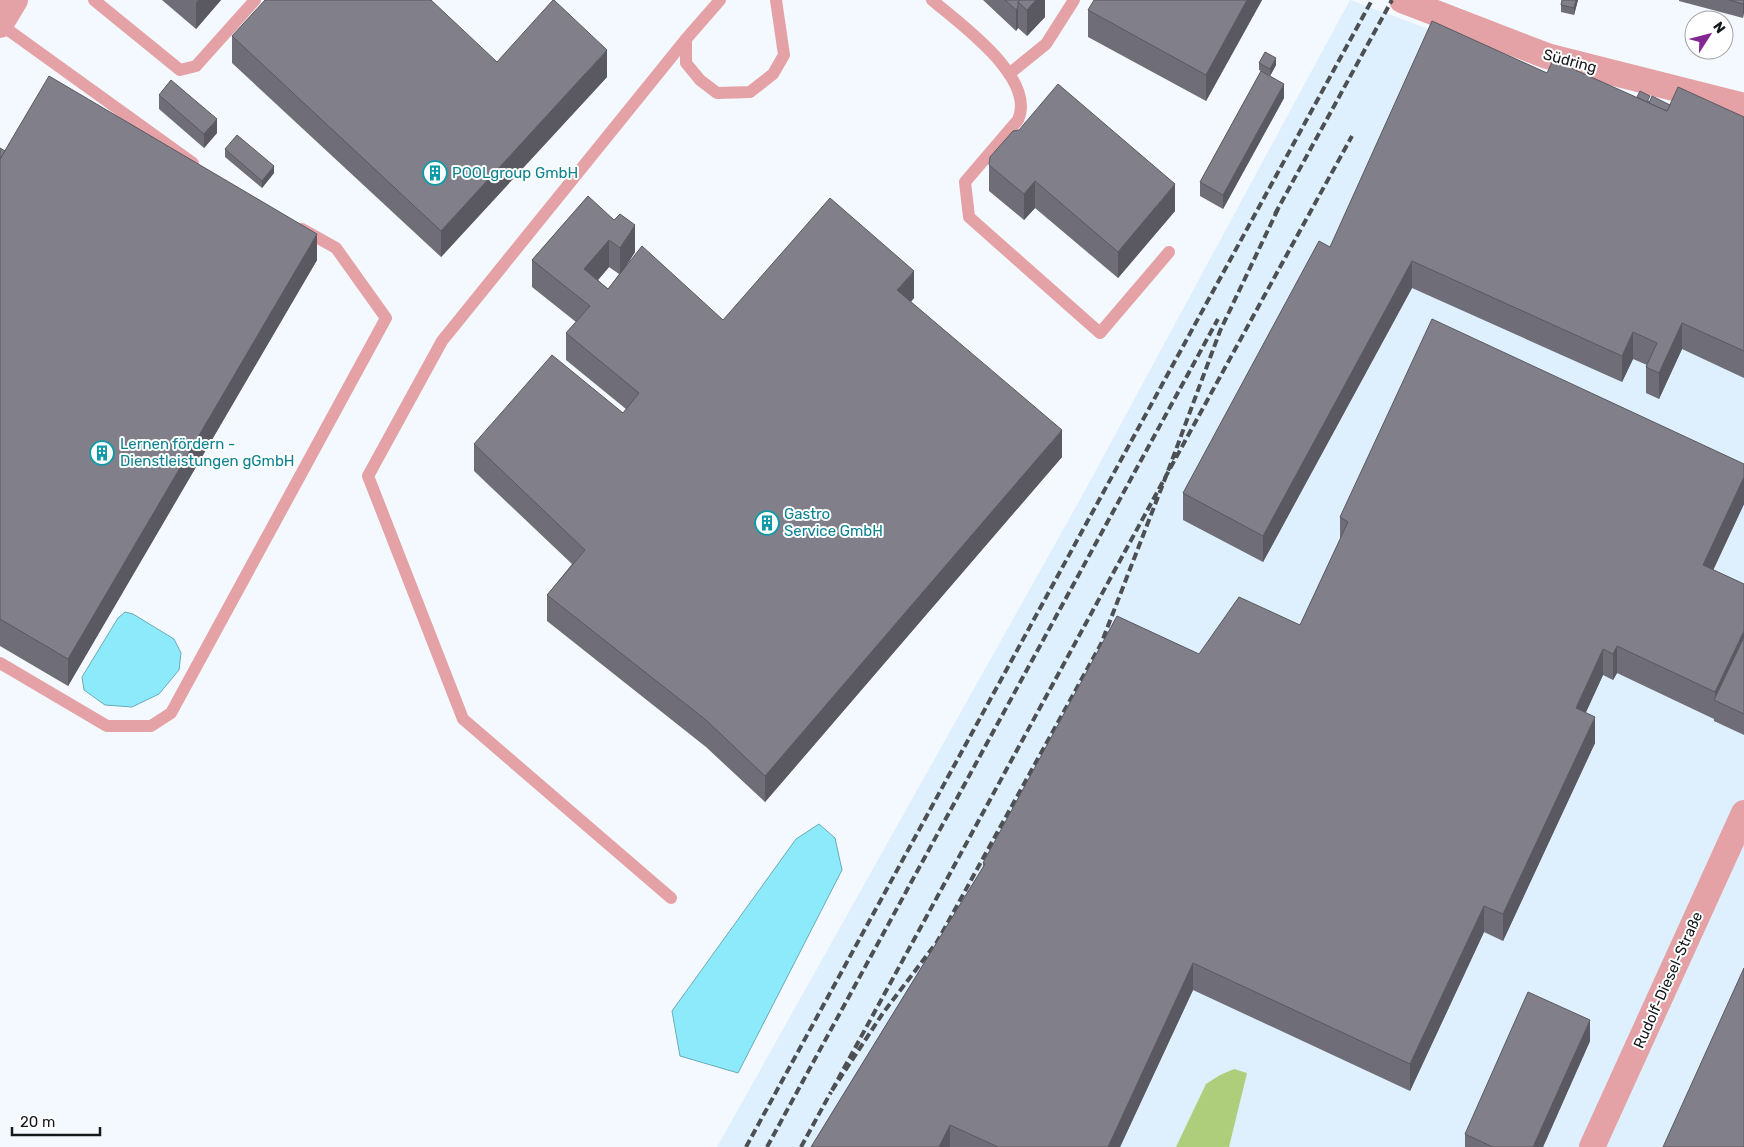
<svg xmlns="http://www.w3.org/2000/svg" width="1744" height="1147" font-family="Rubik,sans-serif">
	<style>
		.built { fill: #deeffd }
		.forest { fill: #aece7b }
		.water { fill: #8deafb; stroke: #69abb8 }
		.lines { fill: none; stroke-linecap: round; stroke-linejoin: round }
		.service { stroke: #e4a2a6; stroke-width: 12 }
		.minor { stroke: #e4a2a6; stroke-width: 26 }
		.rail { stroke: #4c5053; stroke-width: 4; stroke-dasharray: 8 4; stroke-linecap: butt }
		.wall { fill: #6f6d77; fill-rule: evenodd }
		.shaded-wall { fill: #5a5961 }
		.building { fill: #817f8a; stroke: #5a5961 }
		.labels { text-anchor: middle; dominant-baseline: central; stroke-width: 4; stroke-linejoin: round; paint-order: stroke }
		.street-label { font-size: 15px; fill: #14181a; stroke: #fff }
		.culture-label { font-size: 15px; fill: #0d838f; stroke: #fff; text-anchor: start }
	</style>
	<rect width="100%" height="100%" fill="#f3f9fe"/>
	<polygon class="built" points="1350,0 1542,71 1744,126 1744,1147 717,1147 1082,496"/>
	<polygon class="forest" points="1234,1069 1247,1073 1229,1147 1176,1147 1206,1084 1220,1075"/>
	<g class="water">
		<polygon points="125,612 133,614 174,639 181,653 179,670 159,694 132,707 105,705 84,690 82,677 118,618"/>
		<polygon points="819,824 835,838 842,870 738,1073 680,1056 672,1011 796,839"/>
	</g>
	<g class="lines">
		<g class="service">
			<polyline points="94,0 180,70 196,66 255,0"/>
			<polyline points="720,0 686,39 686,63 700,80 717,93 750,92 773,74 784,55 776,0"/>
			<path d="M932,0C960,24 1037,78 1018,120L965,182L969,217L1100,333L1169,252"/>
			<polyline points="0,24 193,163"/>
			<polyline points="1009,74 1046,44 1074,0"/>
			<polyline points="0,663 107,726 151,726 171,713 386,318 336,248 302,229"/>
			<polyline points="671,898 463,719 368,476 442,341 686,39"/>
		</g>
		<g class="minor">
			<polyline points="1402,0 1547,56 1744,106"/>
			<polyline points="0,25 15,0"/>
			<polyline points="1592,1147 1744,813"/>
		</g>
		<g class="rail">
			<path d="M1278,209L1220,331L1168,471L1101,644L937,942L883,1013L831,1092C1005,773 1177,454 1352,136"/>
			<polyline points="1275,214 1392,0"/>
			<polyline points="746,1147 1372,0"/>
			<polyline points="767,1147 1218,319"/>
			<polyline points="801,1147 831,1092"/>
		</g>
	</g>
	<g class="wall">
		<polygon points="162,0 221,0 196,29"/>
		<polygon points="983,0 1045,0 1045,17 1027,36 1018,28 1016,31"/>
		<polygon points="1262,0 1206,101 1088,37 1088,10"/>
		<polygon points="1562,0 1578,0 1574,15 1561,12 1561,5"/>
		<polygon points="1679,0 1744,0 1743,18 1679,1"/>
		<polygon points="232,36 497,62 607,77 441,257 232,63"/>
		<polygon points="1259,63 1276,65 1270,76 1284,98 1223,209 1200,196 1200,182 1261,71 1259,70"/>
		<polygon points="1547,73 1650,101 1744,117 1744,378 1682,349 1659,399 1646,393 1646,367 1647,365 1633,359 1622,382 1412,288 1263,562 1183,520 1183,493 1330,247"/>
		<polygon points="159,95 217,133 204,148 159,109"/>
		<polygon points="0,148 5,151 317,260 68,686 0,646"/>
		<polygon points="225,149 274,173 262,188 225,157"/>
		<polygon points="989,165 1175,211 1118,278 1035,208 1024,220 989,191"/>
		<path d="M588,196L635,252L625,268L723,320L914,298L911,302L1062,457L765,802L706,747L547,621V595L572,564L474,471V444L623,413L626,409L566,360V333L576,322L532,287V260ZM609,267L619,274L608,289L598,280Z"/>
		<polygon points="1744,464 1744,504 1713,570 1744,584 1744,735 1714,721 1714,719 1617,673 1613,680 1603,675 1586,712 1595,743 1503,941 1484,932 1410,1091 1193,990 1120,1147 811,1147 983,867 983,863 1199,654 1300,625 1340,540 1340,517"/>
		<polygon points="1590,1041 1543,1147 1465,1147 1465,1134"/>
	</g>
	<g class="shaded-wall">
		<polygon points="198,0 221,0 196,29 196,3"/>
		<polygon points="1025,0 1045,0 1045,17 1027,36 1027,10"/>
		<polygon points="1247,0 1262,0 1206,101 1206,75"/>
		<polygon points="1576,0 1578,0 1574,15 1574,8"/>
		<polygon points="1744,0 1744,13 1743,18 1743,4"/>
		<polygon points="1018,7 1018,28 1016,31 1016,10"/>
		<polygon points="607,50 607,77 441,257 441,231"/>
		<polygon points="1276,58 1276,65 1270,76 1270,69"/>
		<polygon points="1284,84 1284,98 1223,209 1223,195"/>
		<polygon points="217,119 217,133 204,148 204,134"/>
		<polygon points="274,166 274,173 262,188 262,181"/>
		<polygon points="1035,181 1035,208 1024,220 1024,194"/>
		<polygon points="1175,184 1175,211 1118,278 1118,252"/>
		<polygon points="635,225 635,252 620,275 620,248"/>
		<polygon points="317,234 317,260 68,686 68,659"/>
		<polygon points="609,240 609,267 584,296 584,269"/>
		<polygon points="1412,261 1412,288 1263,562 1263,536"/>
		<polygon points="914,271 914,298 897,317 897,290"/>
		<polygon points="1682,323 1682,349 1659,399 1659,373"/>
		<polygon points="1633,332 1633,359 1622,382 1622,356"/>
		<polygon points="1062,430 1062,457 765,802 765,776"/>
		<polygon points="1744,477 1744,504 1703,592 1703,565"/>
		<polygon points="1744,631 1744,657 1715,701 1715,692"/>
		<polygon points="1617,646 1617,673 1613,680 1613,654"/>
		<polygon points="1603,649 1603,675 1576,734 1576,708"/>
		<polygon points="1595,717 1595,743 1503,941 1503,914"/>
		<polygon points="1484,906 1484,932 1410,1091 1410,1064"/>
		<polygon points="1193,963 1193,990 1120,1147 1108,1147"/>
		<polygon points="1590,1020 1590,1041 1543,1147 1533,1147"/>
		<polygon points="950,1125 950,1147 939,1147"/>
	</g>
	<g class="building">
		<polygon points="265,0 431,0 497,62 553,0 554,0 607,50 441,231 232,36"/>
		<polygon points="1005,0 1020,0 1018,2 1018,7 1016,10"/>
		<polygon points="1020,0 1036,0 1027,10 1018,2"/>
		<polygon points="1094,0 1247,0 1206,75 1088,10"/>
		<polygon points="1562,0 1576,0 1574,8 1561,5"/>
		<polygon points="1729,0 1744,0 1743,4"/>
		<polygon points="1432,21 1547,73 1553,60 1667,111 1678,87 1744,117 1744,351 1682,323 1659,373 1646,367 1657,343 1633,332 1622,356 1412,261 1263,536 1183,493 1319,241 1330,247"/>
		<polygon points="1265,52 1276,58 1270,69 1259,63"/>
		<polygon points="1261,71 1284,84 1223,195 1200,182"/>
		<polygon points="49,76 317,234 68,659 0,619 0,159"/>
		<polygon points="171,80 217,119 204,134 159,95"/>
		<polygon points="1058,84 1175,184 1118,252 1035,181 1024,194 989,165 990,157 1013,131 1019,130"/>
		<polygon points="1640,91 1650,96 1647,102 1637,97"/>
		<polygon points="1652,96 1670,105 1667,111 1649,103"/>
		<polygon points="237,135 274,166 262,181 225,149"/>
		<polygon points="0,148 5,151 0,159"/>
		<polygon points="588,196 614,220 620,214 635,225 620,248 609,240 584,269 608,289 642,246 723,320 830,198 914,271 897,290 1062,430 765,776 706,720 547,595 585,550 474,444 552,355 623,413 639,393 566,333 590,306 532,260"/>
		<polygon points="1432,319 1744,464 1744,477 1703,565 1744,584 1744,631 1715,692 1617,646 1613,654 1603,649 1576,708 1595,717 1503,914 1484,906 1410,1064 1193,963 1108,1147 998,1147 950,1125 939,1147 811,1147 985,864 983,863 1117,616 1199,654 1239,597 1300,625 1348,522 1340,517"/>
		<polygon points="1744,637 1744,714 1714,700"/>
		<polygon points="1744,968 1744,1147 1663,1147"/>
		<polygon points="1528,992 1590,1020 1533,1147 1493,1147 1465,1134"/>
	</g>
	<defs>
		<g id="building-ring" transform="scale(1.25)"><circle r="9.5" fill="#fff" stroke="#0f9aa8" stroke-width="1.5"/><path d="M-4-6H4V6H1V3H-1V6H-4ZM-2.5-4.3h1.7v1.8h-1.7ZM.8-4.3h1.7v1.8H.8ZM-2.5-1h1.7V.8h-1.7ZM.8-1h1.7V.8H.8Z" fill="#0f9aa8"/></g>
	</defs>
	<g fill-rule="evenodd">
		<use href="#building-ring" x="435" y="173"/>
		<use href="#building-ring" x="102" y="453"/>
		<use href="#building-ring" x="767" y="523"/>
	</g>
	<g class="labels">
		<g class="street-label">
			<text transform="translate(1570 61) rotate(15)">Südring</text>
			<text transform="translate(1668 980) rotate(-66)">Rudolf-Diesel-Straße</text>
		</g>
		<g class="culture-label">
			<text x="452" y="173">POOLgroup GmbH</text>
			<text x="120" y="444">Lernen fördern -<tspan x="120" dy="17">Dienstleistungen gGmbH</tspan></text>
			<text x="784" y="514">Gastro<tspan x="784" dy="17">Service GmbH</tspan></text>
		</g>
	</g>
	<g transform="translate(1709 35) rotate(54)"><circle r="24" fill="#ffffff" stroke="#a1a3a3"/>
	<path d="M0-4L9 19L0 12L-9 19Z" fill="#822691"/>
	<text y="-8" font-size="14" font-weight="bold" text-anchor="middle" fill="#14181a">N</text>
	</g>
	<path d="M12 1127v8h88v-8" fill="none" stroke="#14181a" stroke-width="2.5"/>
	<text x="20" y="1127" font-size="15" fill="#14181a" stroke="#ffffff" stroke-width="4" paint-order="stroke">20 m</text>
</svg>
